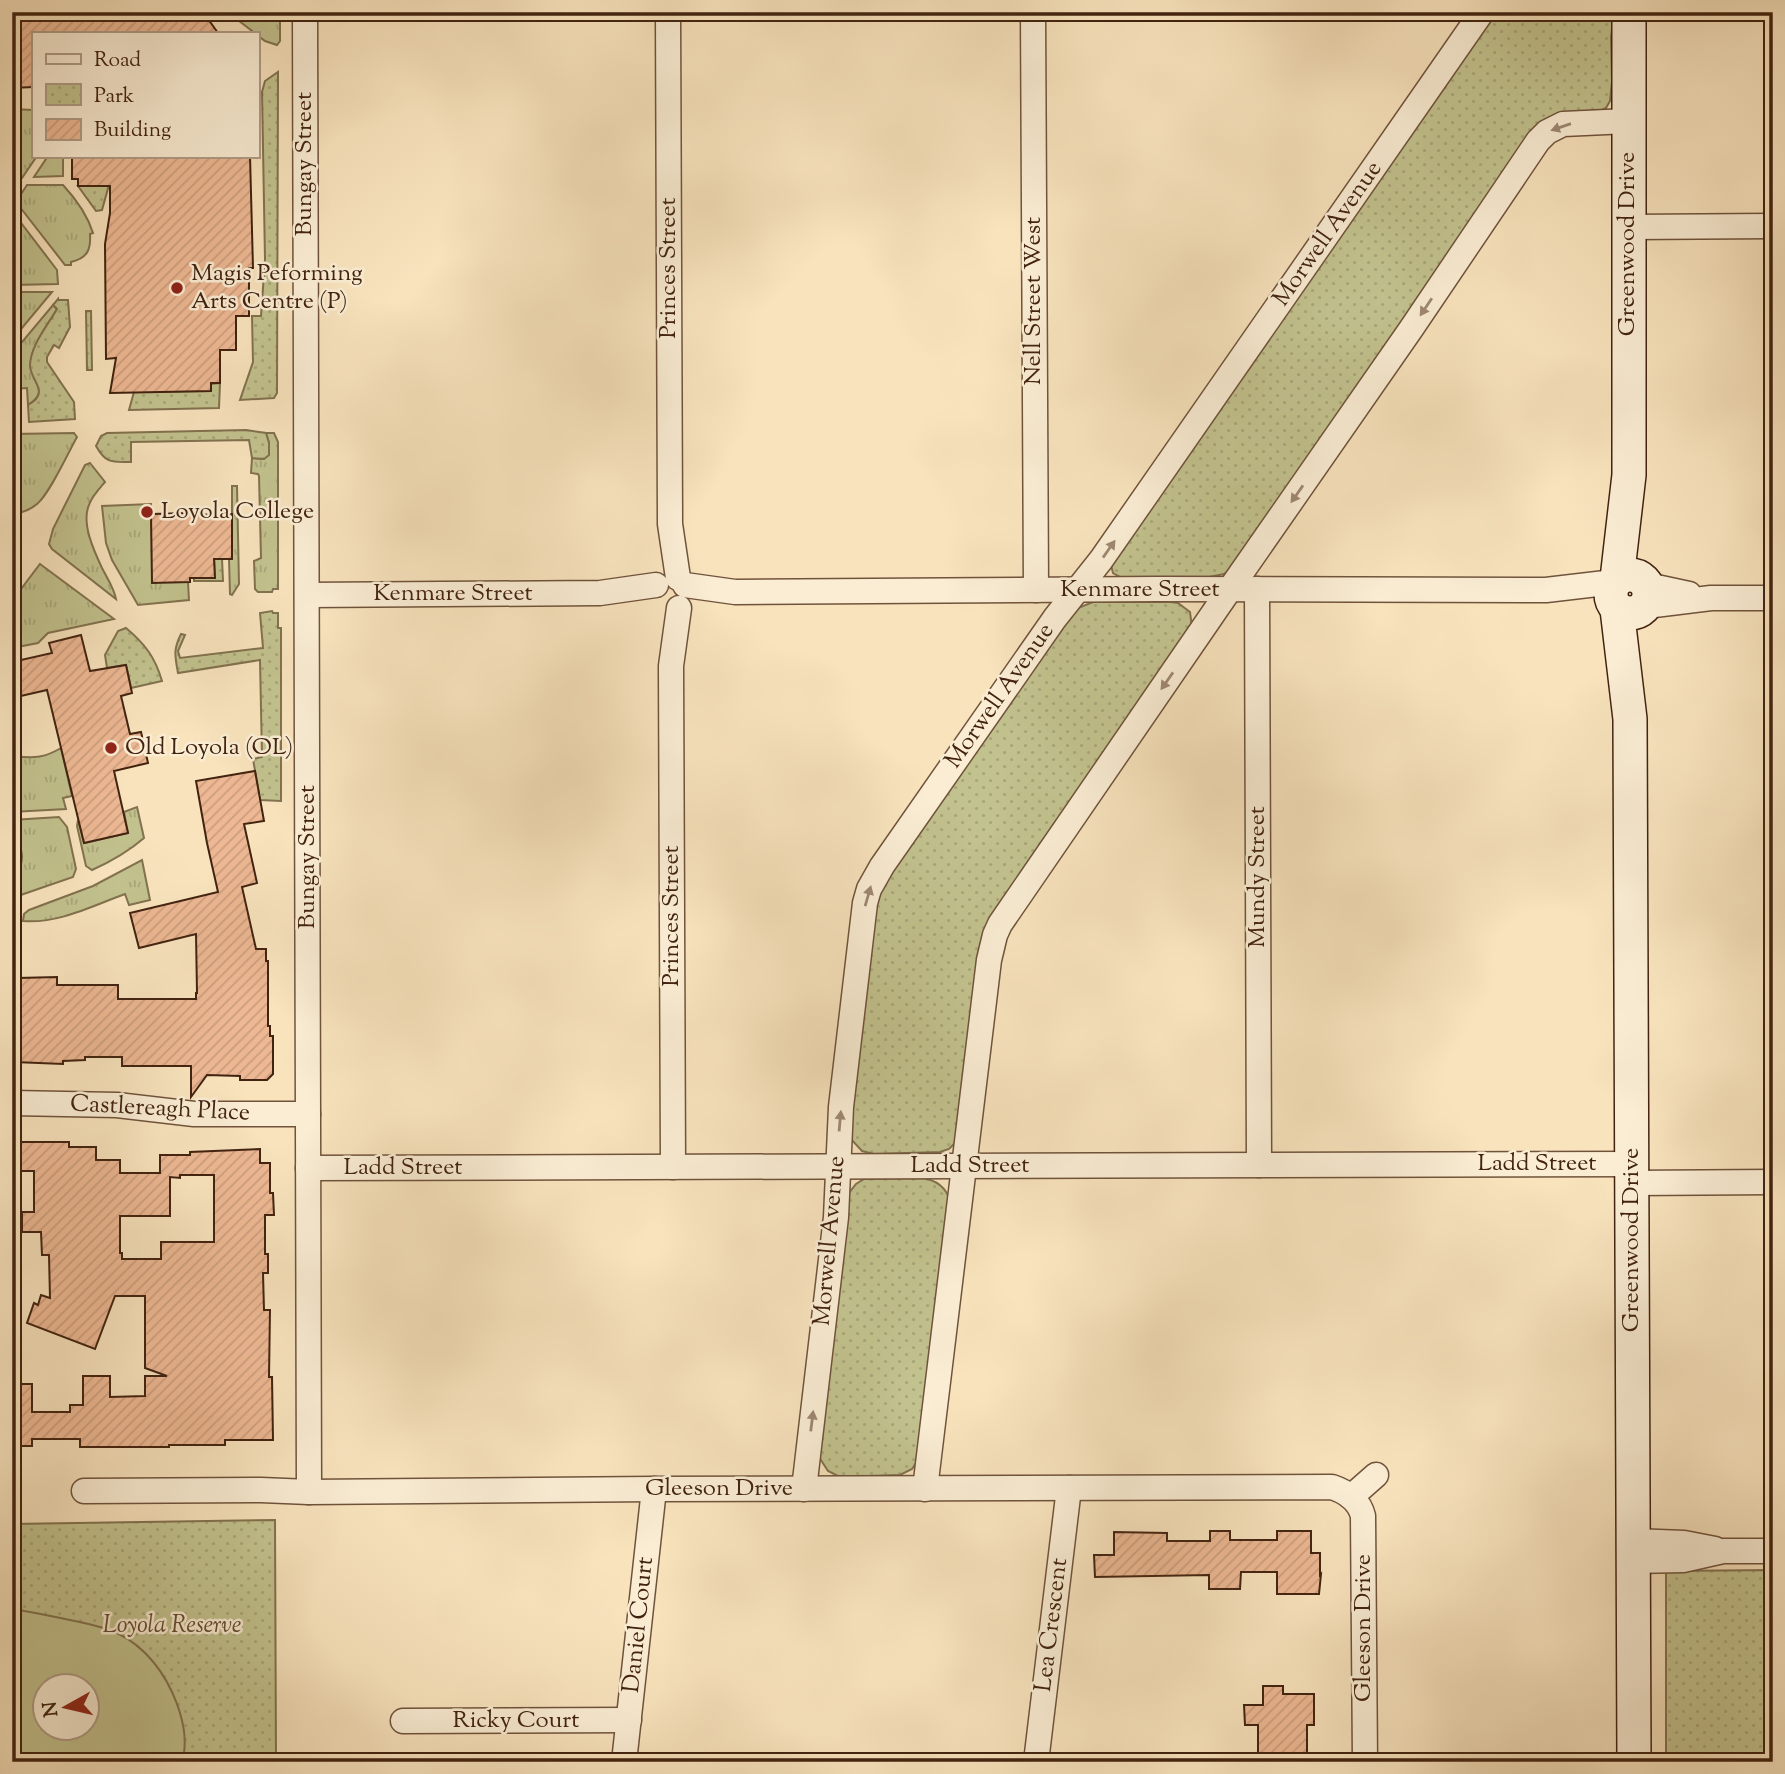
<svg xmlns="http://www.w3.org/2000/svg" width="1785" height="1774" font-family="'Sorts Mill Goudy',serif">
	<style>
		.grass { fill: url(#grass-tufts); stroke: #82724f; stroke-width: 2 }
		.park { fill: url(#park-dots); stroke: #82724f; stroke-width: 2; fill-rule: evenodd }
		.pitch { fill: #c2c28e; stroke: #82724f; stroke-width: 2; fill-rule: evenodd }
		.building { fill: url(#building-hatch); stroke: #422310; stroke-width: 2; fill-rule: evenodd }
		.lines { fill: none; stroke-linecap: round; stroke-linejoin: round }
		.street-casing { stroke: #70533b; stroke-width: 27 }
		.secondary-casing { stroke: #422310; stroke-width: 36 }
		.street { stroke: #faedd4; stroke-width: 24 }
		.secondary { stroke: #faedd4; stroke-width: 33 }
		.oneway { fill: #9e8872 }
		.poi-dot { fill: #8f2418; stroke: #faedd4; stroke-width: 2.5 }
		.labels { text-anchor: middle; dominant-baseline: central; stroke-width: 5; stroke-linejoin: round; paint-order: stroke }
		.street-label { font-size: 24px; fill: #422310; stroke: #faedd4 }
		.poi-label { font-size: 24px; fill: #422310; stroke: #faedd4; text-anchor: start }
		.park-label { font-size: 24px; font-style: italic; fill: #624b30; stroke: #faedd4 }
	</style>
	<defs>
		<pattern id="grass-tufts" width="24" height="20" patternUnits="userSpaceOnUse" patternTransform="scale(1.75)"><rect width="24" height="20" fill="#c2c28e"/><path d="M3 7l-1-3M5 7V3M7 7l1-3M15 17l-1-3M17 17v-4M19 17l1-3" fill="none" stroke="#a8a679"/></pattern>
		<pattern id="park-dots" width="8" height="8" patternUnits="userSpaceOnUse" patternTransform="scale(1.75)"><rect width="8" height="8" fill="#c2c28e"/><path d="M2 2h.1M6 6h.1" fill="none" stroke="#a8a679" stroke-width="1.8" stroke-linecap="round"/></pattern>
		<pattern id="building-hatch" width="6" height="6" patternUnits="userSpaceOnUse" patternTransform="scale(1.75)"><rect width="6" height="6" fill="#edb893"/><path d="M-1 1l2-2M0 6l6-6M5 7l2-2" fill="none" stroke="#cc9e7e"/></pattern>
	</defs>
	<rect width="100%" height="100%" fill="#f8e3bd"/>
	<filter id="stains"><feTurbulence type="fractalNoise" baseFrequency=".00286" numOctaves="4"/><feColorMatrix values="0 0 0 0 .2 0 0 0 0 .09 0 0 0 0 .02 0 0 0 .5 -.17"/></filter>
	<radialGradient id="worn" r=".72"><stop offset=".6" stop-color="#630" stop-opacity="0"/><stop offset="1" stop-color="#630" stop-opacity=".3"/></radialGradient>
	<g class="grass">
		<polygon points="231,12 280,12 280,41 277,45 265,41 230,14"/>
		<polygon points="12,109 33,110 33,156 37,156 22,178 12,178"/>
		<polygon points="48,156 63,156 63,176 34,177"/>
		<path d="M27,185H63C76,199 87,214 93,233L90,234C91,249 88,258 71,262V265H65L16,202Z"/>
		<polygon points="12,211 57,270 58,284 12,285"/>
		<polygon points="12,292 52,292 12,340"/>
		<path d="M53,305L57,309C48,325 30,346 31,365C31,382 51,391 28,405L27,388L12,389V354Z"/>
		<path d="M74,433L77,437C68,453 50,493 37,504C30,510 21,513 12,514V434Z"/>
		<polygon points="266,433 274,433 278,442 278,589 273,589 272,592 258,592 255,589 254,561 261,558 259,476 258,474 251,473 252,458 264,459 269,443"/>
		<path d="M90,463L105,482C99,489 92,496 89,505C81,523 94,551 102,568C107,578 114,588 116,599L52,549L49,544L53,529L85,465Z"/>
		<polygon points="232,486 237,486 239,584 232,595 230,594 229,559 232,558"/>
		<polygon points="151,504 153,582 188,582 189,600 138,605 112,560 106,543 102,506"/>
		<polygon points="40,564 114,619 48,633 38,643 12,648 12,601"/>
		<path d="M61,748L72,796L63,798L66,809L12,812V790L21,777L16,756C34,759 46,757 61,748Z"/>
		<path d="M137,807L144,838C128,852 112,861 92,870L86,866L77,826L78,820L84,843L128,833L124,812Z"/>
		<path d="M59,817L67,827L76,869L73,877L12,898V876C26,864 25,849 12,837V820Z"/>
		<path d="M142,860L150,900L129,905L125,894C92,906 58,924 23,921L24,914L29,910L93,886Z"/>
	</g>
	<g class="park">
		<polygon points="1490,12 1614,12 1611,37 1612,81 1610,101 1606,108 1600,111 1570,113 1233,568 1224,574 1204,578 1122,578 1113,573 1111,565"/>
		<polygon points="278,72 277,393 274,398 240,400 253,362 252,316 261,316 265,259 262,92 265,81"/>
		<polygon points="96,156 110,156 110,181 102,210 96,211 78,186 90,186 96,178"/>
		<path d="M58,299V300H68L70,327L59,348L54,345L47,357V362L74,402L75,419L29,422L28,405C51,392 31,382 30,366C30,346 48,325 57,309L53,305Z"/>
		<polygon points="86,311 91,311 92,370 87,370"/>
		<polygon points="220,383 219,408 129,410 134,392 210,391 211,384"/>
		<path d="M246,430L266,433L269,443V455L264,459L252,458L249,440L131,442V462C112,462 106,464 96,446L101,436L107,433Z"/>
		<polygon points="214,554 222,559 223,581 194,581 194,578 215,578"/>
		<polygon points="1093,602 1171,602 1178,603 1190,612 1192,627 1000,909 956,1142 949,1149 940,1152 874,1154 862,1151 850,1138 870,946 878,890 1063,621 1078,608"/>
		<path d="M272,611L273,613H278V628H281V801L260,800L253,759L262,757L260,660L178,673C175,656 173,650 181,634L185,635L178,651L180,658L263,648L260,613Z"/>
		<path d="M126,628C145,644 155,657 162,681L131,688L126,665L107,668L105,655L118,631Z"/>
		<polygon points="12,741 21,777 12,790"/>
		<path d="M922,1178C937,1180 946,1187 950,1201L916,1463L912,1469L900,1475L840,1477L828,1471L819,1457L849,1193L856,1184L864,1179Z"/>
		<path d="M275,1520L276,1762H12V1524ZM46,1686H88V1728H46Z"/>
		<polygon points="1773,1570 1773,1762 1666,1762 1666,1571"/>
	</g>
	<path class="pitch" d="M12,1609C34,1612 54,1617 75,1621C89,1624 104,1627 117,1633C146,1647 166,1674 177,1704C184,1723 188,1742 182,1762H12ZM46,1686H88V1728H46Z"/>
	<g class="building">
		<polygon points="12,12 203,12 218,33 33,33 33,87 12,88"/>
		<polygon points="72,156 250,156 253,268 249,268 249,316 236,316 236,350 220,350 220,383 211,383 211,391 110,393 116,358 106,359 105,244 110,213 110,186 78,186 78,179 72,179"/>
		<polygon points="191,513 191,515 232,514 232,559 214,559 215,578 190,578 190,582 152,583 151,514"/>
		<polygon points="81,635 90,671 126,665 132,693 121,696 130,734 141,732 148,763 114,771 128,833 84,843 47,690 12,698 12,662 52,653 49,643"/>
		<polygon points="255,771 264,821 244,824 257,883 242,887 256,949 266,949 266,961 268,961 268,1026 270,1026 270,1036 273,1036 273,1074 267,1080 240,1080 240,1076 207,1075 191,1097 191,1066 122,1066 122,1057 85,1057 85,1060 63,1061 63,1064 14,1062 12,980 18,980 18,978 57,977 57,985 118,985 118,999 196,999 196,993 197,993 196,934 139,948 130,913 218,892 207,843 196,781"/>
		<path d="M19,1142H69V1147H96V1160H120V1173H160V1155H190V1152L260,1149V1163H270V1193H273L274,1215H265V1254H268V1273H263L264,1310H270L269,1377H272L273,1440H225V1445H169V1447H80V1439H32V1446H12V1384H32V1412H70V1405H83V1376H110V1397L145,1396V1376H167L145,1368V1296H115L95,1349L27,1323L34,1303L38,1305L41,1295L50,1298L49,1255H42L41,1232H22V1212H34V1171H20ZM180,1175H214V1242H161V1259H122V1253H120V1216H170V1177L180,1178Z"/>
		<polygon points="1210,1531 1230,1531 1230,1540 1277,1540 1277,1531 1311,1531 1311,1553 1320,1553 1320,1575 1321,1574 1319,1594 1277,1594 1277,1572 1241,1572 1240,1589 1209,1589 1209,1575 1095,1577 1094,1555 1114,1555 1114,1532 1167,1533 1167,1541 1210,1541"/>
		<polygon points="1263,1686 1283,1686 1283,1694 1314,1694 1314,1725 1307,1725 1307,1762 1258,1762 1258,1725 1245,1725 1244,1705 1263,1705"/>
	</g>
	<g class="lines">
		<g class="street-casing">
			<g id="street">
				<polyline points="305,12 309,1492"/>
				<polyline points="668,12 670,524 678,578"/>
				<polyline points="1033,12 1036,590"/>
				<polyline points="1629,227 1773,226"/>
				<polyline points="685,585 735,592 1156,589 1546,590 1614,582"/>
				<polyline points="1647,585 1689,594"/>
				<polyline points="1257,589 1259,1165"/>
				<polyline points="307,595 600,593 656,585"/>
				<polyline points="1646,606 1711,598 1773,598"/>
				<polyline points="12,1103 117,1105 194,1114 308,1114"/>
				<polyline points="673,1167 671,666 679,608"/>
				<polyline points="308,1168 1632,1164"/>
				<polyline points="1632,1183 1773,1182"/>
				<polyline points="804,1489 836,1217 841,1107 865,903 869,889 882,866 1055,618 1101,560 1482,12"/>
				<polyline points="925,1489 989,960 995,935 1000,924 1230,589 1411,329 1538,141 1547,132 1563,124 1628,121"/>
				<path d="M84,1491L261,1490L309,1492L654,1489L1332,1487C1347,1492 1359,1500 1363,1516L1365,1762"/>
				<polyline points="1351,1497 1376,1475"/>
				<polyline points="1633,1541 1684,1543 1715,1549"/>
				<polyline points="1633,1561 1683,1560 1723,1551 1773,1551"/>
				<polyline points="403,1721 629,1720"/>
				<polyline points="624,1762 654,1489"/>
				<polyline points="1036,1762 1069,1488"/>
			</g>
		</g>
		<g class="secondary-casing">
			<g id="secondary">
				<circle cx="1630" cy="594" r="19"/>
				<polyline points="1617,579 1629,475 1629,12"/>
				<polyline points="1617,609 1630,719 1634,1762"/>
			</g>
		</g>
		<use href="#street" class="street"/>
		<use href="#secondary" class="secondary"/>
	</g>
	<defs><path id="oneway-solid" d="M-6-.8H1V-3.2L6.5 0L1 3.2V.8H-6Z" transform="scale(1.75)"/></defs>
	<g class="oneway">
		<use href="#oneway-solid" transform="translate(1561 127) rotate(161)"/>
		<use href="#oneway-solid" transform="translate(1426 307) rotate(124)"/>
		<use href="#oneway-solid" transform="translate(1297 494) rotate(125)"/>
		<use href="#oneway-solid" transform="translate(1109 549) rotate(-55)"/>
		<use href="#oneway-solid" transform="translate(1167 681) rotate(125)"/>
		<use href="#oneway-solid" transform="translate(868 896) rotate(-74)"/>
		<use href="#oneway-solid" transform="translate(840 1121) rotate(-85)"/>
		<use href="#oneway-solid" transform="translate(812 1421) rotate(-83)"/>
	</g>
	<g class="poi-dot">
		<circle cx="177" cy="288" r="7"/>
		<circle cx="147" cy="512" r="7"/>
		<circle cx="111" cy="748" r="7"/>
	</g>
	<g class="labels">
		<g class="street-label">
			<text transform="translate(305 164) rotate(-90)">Bungay Street</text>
			<text transform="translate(1328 234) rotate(-55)">Morwell Avenue</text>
			<text transform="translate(1628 244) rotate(-90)">Greenwood Drive</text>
			<text transform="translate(669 268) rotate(-90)">Princes Street</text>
			<text transform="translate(1034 301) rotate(-90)">Nell Street West</text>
			<text x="1140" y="590">Kenmare Street</text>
			<text x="453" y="594">Kenmare Street</text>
			<text transform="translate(1000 696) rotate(-55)">Morwell Avenue</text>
			<text transform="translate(308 857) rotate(-90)">Bungay Street</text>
			<text transform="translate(1258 877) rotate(-90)">Mundy Street</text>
			<text transform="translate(672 916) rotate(-90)">Princes Street</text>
			<text transform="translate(160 1109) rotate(3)">Castlereagh Place</text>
			<text x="1537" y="1164">Ladd Street</text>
			<text x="970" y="1166">Ladd Street</text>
			<text x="403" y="1168">Ladd Street</text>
			<text transform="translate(1632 1240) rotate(-90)">Greenwood Drive</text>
			<text transform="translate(830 1241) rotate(-85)">Morwell Avenue</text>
			<text x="719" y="1489">Gleeson Drive</text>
			<text transform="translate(639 1625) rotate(-84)">Daniel Court</text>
			<text transform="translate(1052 1625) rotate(-83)">Lea Crescent</text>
			<text transform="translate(1364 1628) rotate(-90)">Gleeson Drive</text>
			<text x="516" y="1721">Ricky Court</text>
		</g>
		<g class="poi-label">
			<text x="191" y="274">Magis Peforming<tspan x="191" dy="28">Arts Centre (P)</tspan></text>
			<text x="161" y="512">Loyola College</text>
			<text x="125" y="748">Old Loyola (OL)</text>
		</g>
		<g class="park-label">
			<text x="172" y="1626">Loyola Reserve</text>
		</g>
	</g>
	<rect width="1785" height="1774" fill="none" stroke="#f8e3bd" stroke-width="42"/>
	<rect x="14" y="14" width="1757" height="1746" fill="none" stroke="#422310" stroke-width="3.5"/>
	<rect x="21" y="21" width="1743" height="1732" fill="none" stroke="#422310" stroke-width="2"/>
	<rect x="32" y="32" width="228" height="126" fill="#faedd4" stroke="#b09c86" stroke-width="2"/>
	<rect x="46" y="54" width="35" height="10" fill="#faedd4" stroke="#b09c86" stroke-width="2"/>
	<text x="94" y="66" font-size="21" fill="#422310">Road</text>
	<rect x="46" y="84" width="35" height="21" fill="url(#park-dots)" stroke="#b09c86" stroke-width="2"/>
	<text x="94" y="102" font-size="21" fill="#422310">Park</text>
	<rect x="46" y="119" width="35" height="21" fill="url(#building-hatch)" stroke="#b09c86" stroke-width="2"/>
	<text x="94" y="136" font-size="21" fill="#422310">Building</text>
	<g transform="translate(66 1707) rotate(262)"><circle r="33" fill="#faedd4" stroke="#b09c86" stroke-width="2"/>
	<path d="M0-5L12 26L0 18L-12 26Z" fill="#8f2418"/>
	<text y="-10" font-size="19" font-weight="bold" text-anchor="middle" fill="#422310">N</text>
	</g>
	<rect width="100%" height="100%" filter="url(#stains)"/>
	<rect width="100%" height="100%" fill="url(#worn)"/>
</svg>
